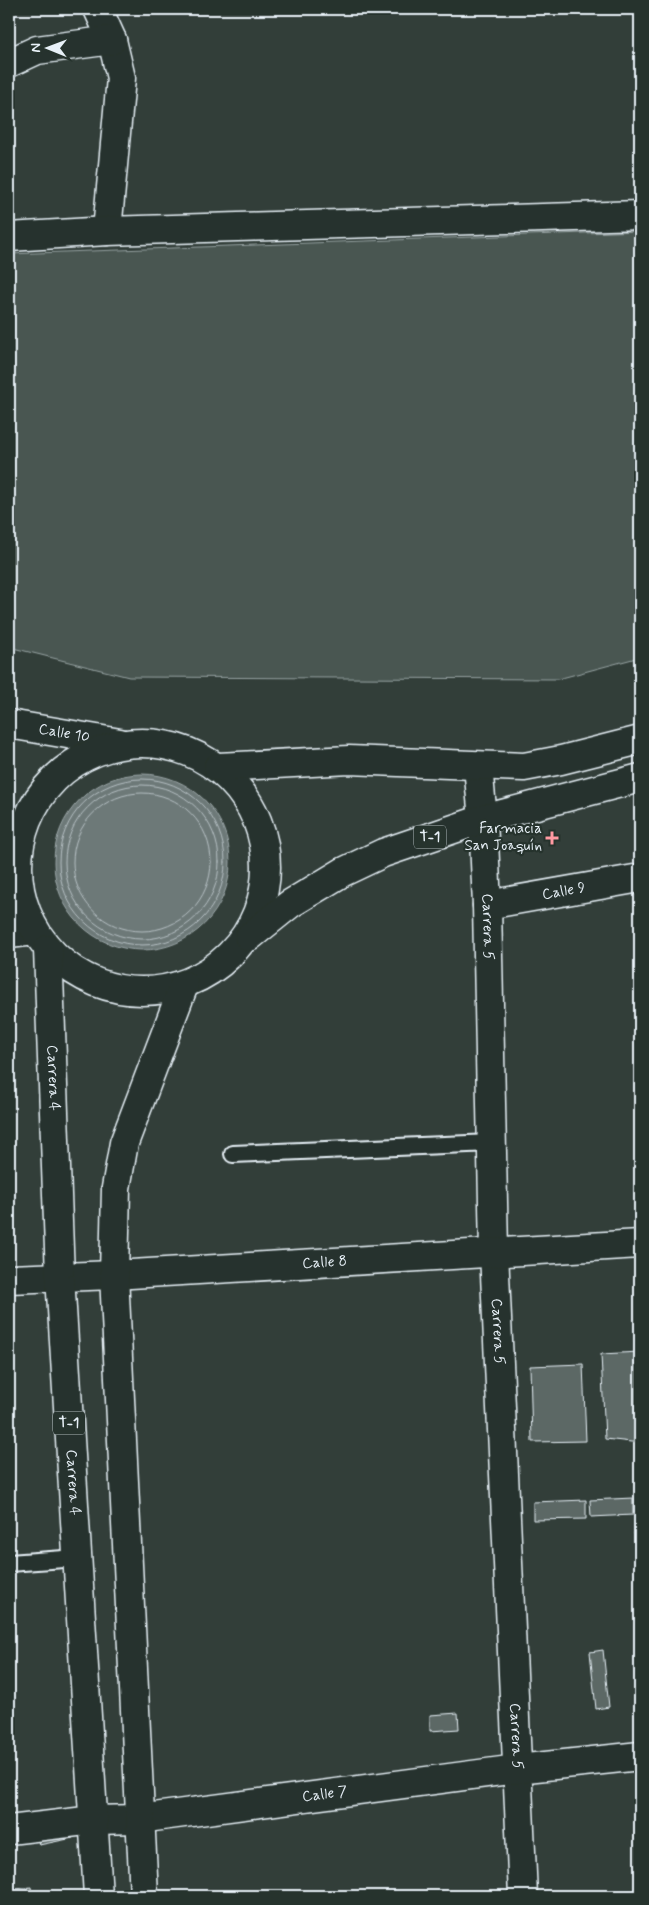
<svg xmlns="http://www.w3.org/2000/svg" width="649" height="1905" font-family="Mynerve,sans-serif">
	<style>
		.green { fill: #495651; stroke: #98a4a4 }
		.water { fill: #6d7978; stroke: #9ea9ab }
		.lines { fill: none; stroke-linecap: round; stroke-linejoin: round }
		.shore { stroke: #b7c1c5; stroke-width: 1 }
		.building { fill: #5c6865; stroke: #e8f1f8 }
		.service-casing { stroke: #e8f1f8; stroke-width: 20 }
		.minor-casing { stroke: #e8f1f8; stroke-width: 31 }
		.primary-casing { stroke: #e8f1f8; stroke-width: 31 }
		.trunk-casing { stroke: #e8f1f8; stroke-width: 31 }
		.service { stroke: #26332d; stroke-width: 16 }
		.minor { stroke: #26332d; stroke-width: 28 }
		.primary { stroke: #26332d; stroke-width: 28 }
		.trunk { stroke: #26332d; stroke-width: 28 }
		.poi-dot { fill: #ff9aa2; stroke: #26332d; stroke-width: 2 }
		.labels { text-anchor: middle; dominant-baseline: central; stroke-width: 4.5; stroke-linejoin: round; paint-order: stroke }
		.shield { fill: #26332d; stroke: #aeb8bb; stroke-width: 1 }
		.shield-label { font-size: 14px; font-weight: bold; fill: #e8f1f8 }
		.street-label { font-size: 15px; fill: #e8f1f8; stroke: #26332d }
		.poi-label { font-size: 15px; fill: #e8f1f8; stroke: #26332d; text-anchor: end }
	</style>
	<rect width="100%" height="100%" fill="#323e39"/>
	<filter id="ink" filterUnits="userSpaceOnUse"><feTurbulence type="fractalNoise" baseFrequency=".02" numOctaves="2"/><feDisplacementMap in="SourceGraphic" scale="10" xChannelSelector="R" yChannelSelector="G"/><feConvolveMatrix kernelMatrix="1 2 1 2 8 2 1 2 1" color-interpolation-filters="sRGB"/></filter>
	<g filter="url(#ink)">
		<polygon class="green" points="640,231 640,657 558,679 129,677 9,647 9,254"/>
		<circle class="water" cx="142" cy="862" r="88"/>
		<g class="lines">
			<g class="shore">
				<circle cx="142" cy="862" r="83"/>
				<circle cx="142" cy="862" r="77"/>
				<circle cx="142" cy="862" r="69"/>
			</g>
		</g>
		<g class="building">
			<polygon points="640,1352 640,1443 605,1439 601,1354"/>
			<polygon points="583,1364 586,1441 532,1442 530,1366"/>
			<polygon points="633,1498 633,1515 591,1517 590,1500"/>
			<polygon points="586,1500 586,1519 533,1520 533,1502"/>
			<polygon points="640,1531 640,1554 634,1533"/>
			<polygon points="603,1650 609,1707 596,1709 590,1652"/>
			<polygon points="458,1713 459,1729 430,1731 430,1715"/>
			<polygon points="75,1829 73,1838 39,1845 37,1836"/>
			<polygon points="31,1887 32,1896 9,1896 9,1890"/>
		</g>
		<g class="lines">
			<g class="service-casing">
				<g id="service">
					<polyline points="233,1154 492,1143"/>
					<polyline points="9,1563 78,1558"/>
				</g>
			</g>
			<g class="minor-casing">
				<g id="minor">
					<polyline points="98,9 112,40 121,78 107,231"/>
					<polyline points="9,63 37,50 112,40"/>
					<polyline points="9,237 107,231 640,215"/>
					<path id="s1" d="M478,766L483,819L487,905L494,1252L523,1896"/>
					<path id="s2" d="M487,905L640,878"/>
					<polyline points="9,934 35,931"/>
					<path id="s3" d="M9,1279L114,1275L640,1244"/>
					<path id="s4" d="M9,1830L94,1820L139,1819L517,1769L640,1756"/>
				</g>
			</g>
			<g class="primary-casing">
				<g id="primary">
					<path id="s5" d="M9,724L120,743"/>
					<polyline points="9,859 18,872"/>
				</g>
			</g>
			<g class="trunk-casing">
				<g id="trunk">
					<circle cx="142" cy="867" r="124"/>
					<polyline points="218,767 349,760 524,767 561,760 640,740"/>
					<polyline points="249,937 290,904 343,872 383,853 483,819 640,778"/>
					<path id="s6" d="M48,949L60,1276L98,1896"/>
					<polyline points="144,1896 114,1275 116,1188 124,1143 184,985"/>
				</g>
			</g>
			<use href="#service" class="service"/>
			<use href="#minor" class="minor"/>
			<use href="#primary" class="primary"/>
			<use href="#trunk" class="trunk"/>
		</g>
	</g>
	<path class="poi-dot" d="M549.5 830.5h5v5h5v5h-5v5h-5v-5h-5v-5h5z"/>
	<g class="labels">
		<g class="shield">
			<rect x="414" y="825.5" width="32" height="23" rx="4"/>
			<rect x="53" y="1411.5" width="32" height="23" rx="4"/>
		</g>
		<g class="shield-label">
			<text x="430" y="837">T-1</text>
			<text x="69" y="1423">T-1</text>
		</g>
		<g class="street-label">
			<text stroke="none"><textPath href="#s5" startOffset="56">Calle 10</textPath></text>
			<text stroke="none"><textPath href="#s2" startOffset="78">Calle 9</textPath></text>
			<text stroke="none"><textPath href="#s1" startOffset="161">Carrera 5</textPath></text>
			<text stroke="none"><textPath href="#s6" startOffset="129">Carrera 4</textPath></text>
			<text stroke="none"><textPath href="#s3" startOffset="316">Calle 8</textPath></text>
			<text stroke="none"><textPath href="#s1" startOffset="566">Carrera 5</textPath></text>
			<text stroke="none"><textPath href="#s6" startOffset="534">Carrera 4</textPath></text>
			<text stroke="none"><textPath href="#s1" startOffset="971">Carrera 5</textPath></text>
			<text stroke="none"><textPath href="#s4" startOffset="318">Calle 7</textPath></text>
		</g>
		<g class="poi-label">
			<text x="542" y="829">Farmacia<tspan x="542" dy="17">San Joaquín</tspan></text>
		</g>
	</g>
	<rect width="649" height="1905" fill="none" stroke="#26332d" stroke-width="30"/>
	<rect x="15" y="15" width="619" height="1875" fill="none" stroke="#e8f1f8" stroke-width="2" filter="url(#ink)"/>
	<g transform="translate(48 48) rotate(271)" stroke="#26332d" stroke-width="4" paint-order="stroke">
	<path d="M0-4L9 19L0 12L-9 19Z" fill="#e8f1f8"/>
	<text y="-8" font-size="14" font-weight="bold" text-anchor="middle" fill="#e8f1f8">N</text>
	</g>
</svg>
